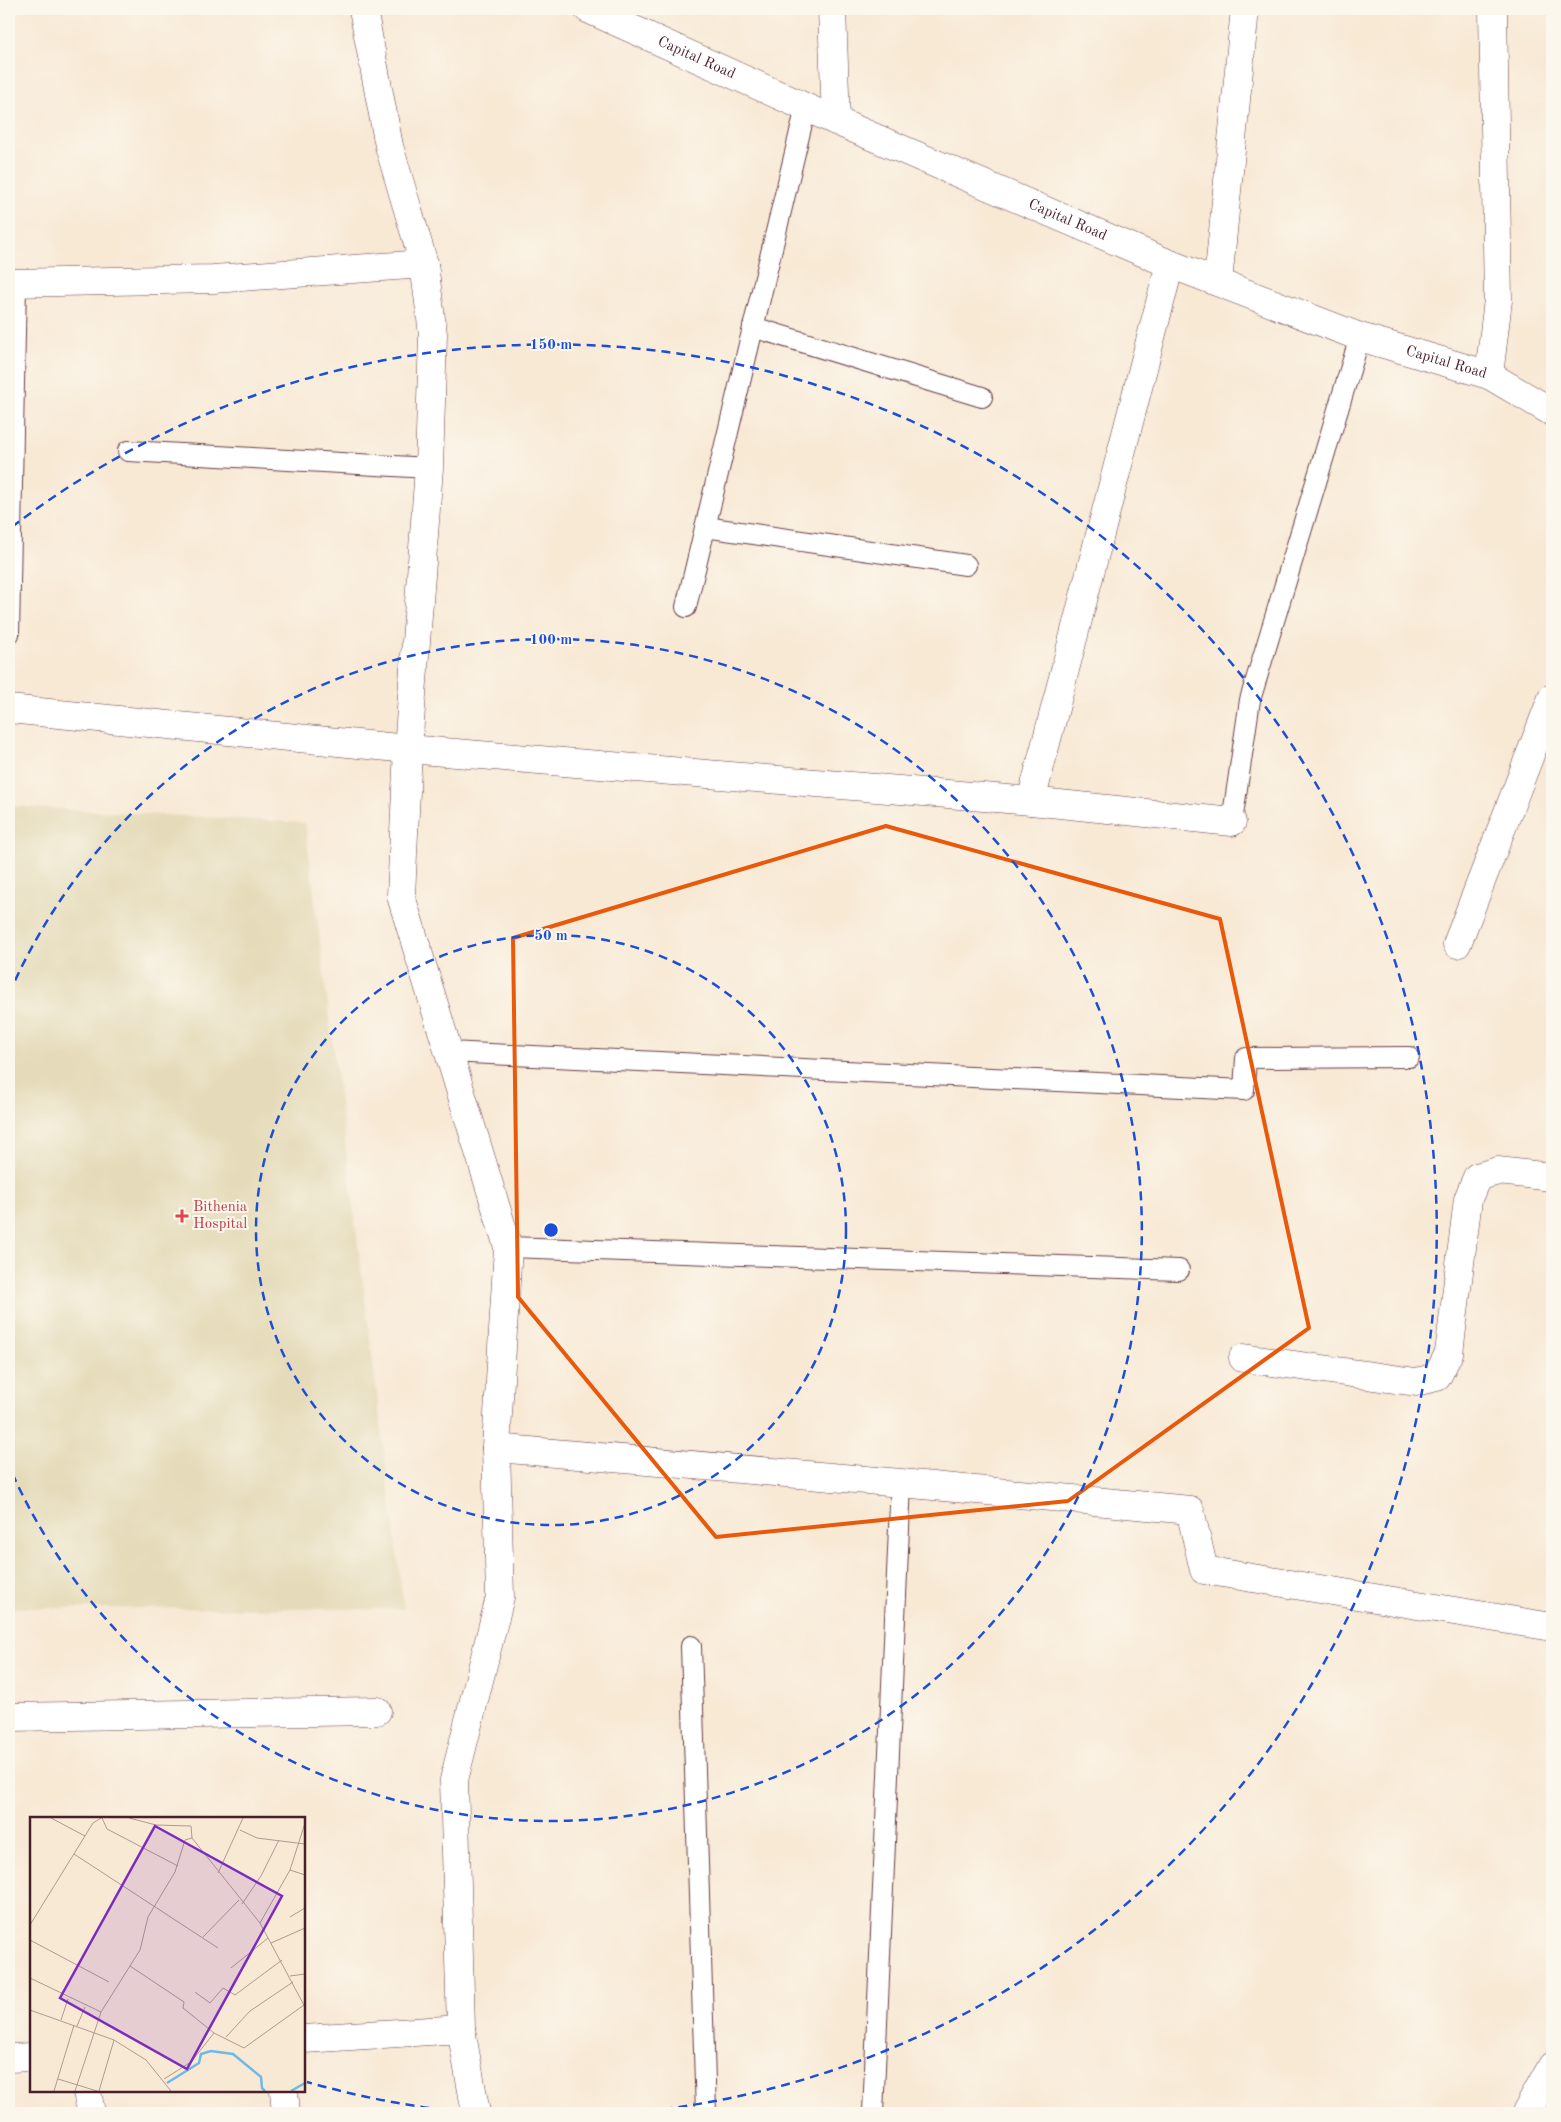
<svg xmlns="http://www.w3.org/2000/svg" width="1561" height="2122" font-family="'Old Standard TT',serif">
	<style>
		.built { fill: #e5dbba }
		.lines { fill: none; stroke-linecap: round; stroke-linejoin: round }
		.service-casing { stroke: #643d44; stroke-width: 22 }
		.minor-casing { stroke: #643d44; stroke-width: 29 }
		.tertiary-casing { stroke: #643d44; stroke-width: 29 }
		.service { stroke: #fff; stroke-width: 20 }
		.minor { stroke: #fff; stroke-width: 28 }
		.tertiary { stroke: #fff; stroke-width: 28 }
		.marked { fill: none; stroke: #e8590c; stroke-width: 4; stroke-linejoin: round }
		.ring { fill: none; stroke: #1d4ed8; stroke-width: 2.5; stroke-dasharray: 9 6 }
		.health-dot { fill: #e0444e; stroke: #fbf7ec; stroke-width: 2 }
		.labels { text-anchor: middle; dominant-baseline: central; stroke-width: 4; stroke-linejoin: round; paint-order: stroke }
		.street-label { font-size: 15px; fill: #4a1f2b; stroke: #fbf7ec }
		.health-label { font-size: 15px; fill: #be3a42; stroke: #fbf7ec; text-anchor: start }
		.inset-river { fill: none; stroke: #6fb9e7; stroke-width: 2.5 }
		.inset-road { fill: none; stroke: #b29891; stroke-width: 1 }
		.view { fill: #7b2cbf; fill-opacity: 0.15; stroke: #7b2cbf; stroke-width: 2.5 }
		.inset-edge { fill: none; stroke: #4a1f2b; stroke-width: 2.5 }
		.centre { fill: #1d4ed8; stroke: #fbf7ec; stroke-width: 2.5 }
		.ring-label { font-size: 15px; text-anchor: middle; font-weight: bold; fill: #1d4ed8; stroke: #fbf7ec; stroke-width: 4; stroke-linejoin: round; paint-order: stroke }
	</style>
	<rect width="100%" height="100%" fill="#fbf7ec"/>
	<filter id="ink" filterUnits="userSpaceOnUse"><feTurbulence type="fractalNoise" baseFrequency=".02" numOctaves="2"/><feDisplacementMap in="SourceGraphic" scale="10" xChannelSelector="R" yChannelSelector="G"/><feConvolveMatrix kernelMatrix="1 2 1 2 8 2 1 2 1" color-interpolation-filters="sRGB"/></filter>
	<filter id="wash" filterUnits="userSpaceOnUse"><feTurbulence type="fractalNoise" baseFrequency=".0096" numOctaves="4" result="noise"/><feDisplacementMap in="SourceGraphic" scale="20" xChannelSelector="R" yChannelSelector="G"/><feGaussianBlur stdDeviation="1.12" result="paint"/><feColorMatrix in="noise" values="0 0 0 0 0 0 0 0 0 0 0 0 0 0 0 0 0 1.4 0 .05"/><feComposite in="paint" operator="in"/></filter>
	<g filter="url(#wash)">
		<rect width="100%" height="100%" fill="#f8e9d5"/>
		<polygon class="built" points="9,806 305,823 404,1609 9,1608"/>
	</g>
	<g filter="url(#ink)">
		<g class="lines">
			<g class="service-casing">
				<g id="service">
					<polyline points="753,327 982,397"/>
					<polyline points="128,451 429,468"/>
					<polyline points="705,527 966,565"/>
					<polyline points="686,607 806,107"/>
					<polyline points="9,634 16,283"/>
					<polyline points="1232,822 1250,700 1360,337"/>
					<polyline points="449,1052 1244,1090 1246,1058 1409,1057"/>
					<polyline points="508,1247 1179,1270"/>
					<polyline points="691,1646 706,2113"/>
					<polyline points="873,2113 901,1483"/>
				</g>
			</g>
			<g class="minor-casing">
				<g id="minor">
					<polyline points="832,9 836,121"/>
					<polyline points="424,264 433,334 429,468 408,749 401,896 508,1247 496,1448 500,1597 454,1780 461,2029 476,2113"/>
					<polyline points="1218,282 1245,9"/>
					<polyline points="1489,375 1498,300 1493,9"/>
					<polyline points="9,709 408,749 1031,801 1232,822"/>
					<polyline points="1031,801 1170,264"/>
					<polyline points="1457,944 1552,698"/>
					<polyline points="1243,1358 1416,1382 1437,1377 1449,1353 1468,1199 1477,1177 1498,1171 1552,1177"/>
					<polyline points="496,1448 901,1483 1190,1510 1204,1570 1552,1627"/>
					<polyline points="9,1717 377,1711"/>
					<polyline points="304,2039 461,2029"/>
					<polyline points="9,2058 31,2057"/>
					<polyline points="87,2091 91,2113"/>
					<polyline points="284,2091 286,2113"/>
					<polyline points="1526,2113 1552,2066"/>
				</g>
			</g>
			<g class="tertiary-casing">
				<g id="tertiary">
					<path id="s1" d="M588,9L836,121L1170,264L1360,337L1489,375L1552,412"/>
					<polyline points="9,283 213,279 424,264 389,146 363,9"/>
				</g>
			</g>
			<use href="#service" class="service"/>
			<use href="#minor" class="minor"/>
			<use href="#tertiary" class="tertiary"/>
		</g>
	</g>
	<path class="marked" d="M886,826L1220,919L1309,1328L1068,1501L716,1537L518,1297L513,938Z"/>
	<g class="ring">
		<circle cx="551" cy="1230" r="295"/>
		<path d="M9 994A591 591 0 1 1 9 1466"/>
		<path d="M474 2113A886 886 0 0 1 307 2082M12 527A886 886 0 1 1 628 2113"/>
	</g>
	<path class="health-dot" d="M179.5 1208.5h5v5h5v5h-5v5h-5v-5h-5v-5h5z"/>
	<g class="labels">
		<g class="street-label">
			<text stroke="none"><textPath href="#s1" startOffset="119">Capital Road</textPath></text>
			<text stroke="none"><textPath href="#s1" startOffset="524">Capital Road</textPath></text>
			<text stroke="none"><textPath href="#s1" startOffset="929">Capital Road</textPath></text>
		</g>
		<g class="health-label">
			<text x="193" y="1207">Bithenia<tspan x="193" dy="17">Hospital</tspan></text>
		</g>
	</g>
	<g transform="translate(30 1817)">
		<rect width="275" height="275" fill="#f8e9d5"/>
		<path class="inset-river" d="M137,266L169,246L171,237L181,234L203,237L231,260L232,271L235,274M261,274L275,266"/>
		<path class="inset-road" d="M21,1L55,19M72,1L77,12L148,49M99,1L126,8L161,9L162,21M210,13L227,21L275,27M162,21L230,106L275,190M44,37L188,131M260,53L275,58M188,56L213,1M212,87L231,59L249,23M260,100L275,91M230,106L260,53L275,6M0,108L63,6L71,1M173,120L209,83M0,123L79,165M241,126L275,111M100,149L154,185L153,191L184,216L214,231L274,188M201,151L238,121M260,159L275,157M0,161L71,195M165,175L180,186L193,171L205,178L252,143M0,193L84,223L116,243L141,274M31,203L38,182M47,209L55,190M196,220L220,194L263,165M28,262L67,274M134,262L161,245L184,216M24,274L44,208M45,274L71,195L110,133L118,100L145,55L155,23L162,21M69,274L84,223"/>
		<path class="view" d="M125,9L252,79L157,252L30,181Z"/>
		<rect width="275" height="275" class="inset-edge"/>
	</g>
	<circle cx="551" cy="1230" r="8" class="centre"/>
	<g class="ring-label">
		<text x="551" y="349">150 m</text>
		<text x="551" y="644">100 m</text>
		<text x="551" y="940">50 m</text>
	</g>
	<rect width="1561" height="2122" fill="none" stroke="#fbf7ec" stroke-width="30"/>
</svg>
